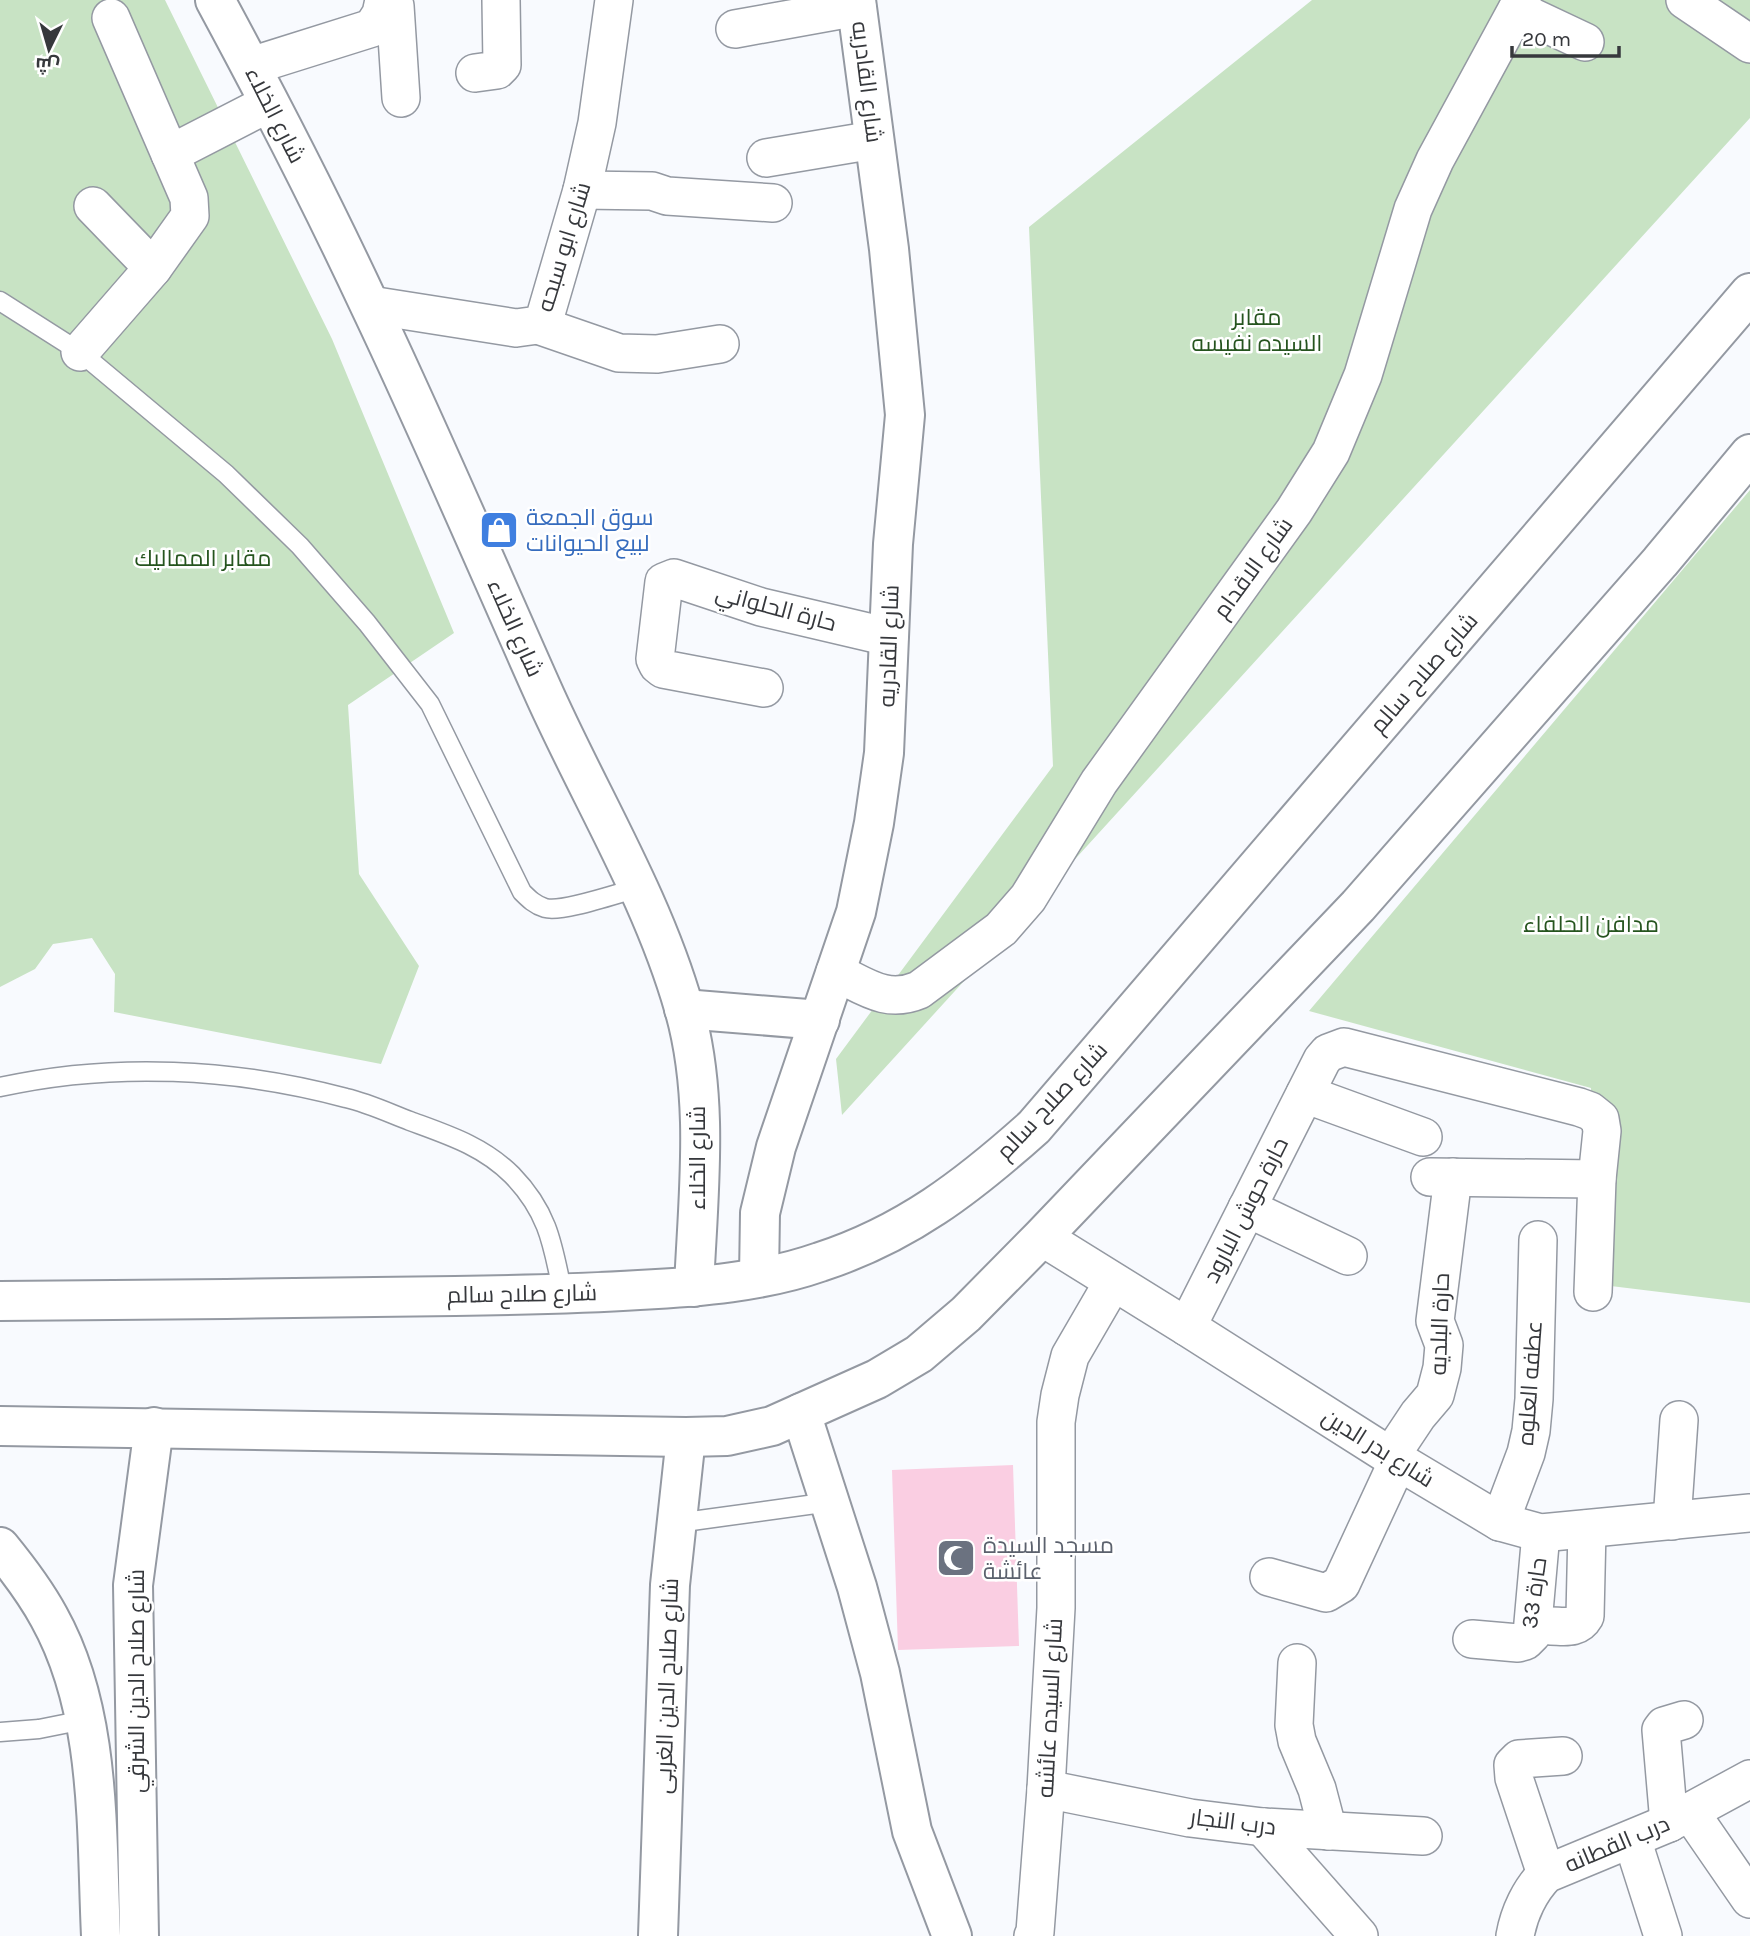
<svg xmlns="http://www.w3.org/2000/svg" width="1750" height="1936" font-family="Karla,Cairo,sans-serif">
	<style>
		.green { fill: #c8e3c4 }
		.building { fill: #facee2 }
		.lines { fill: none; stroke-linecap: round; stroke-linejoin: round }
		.service-casing { stroke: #9499a2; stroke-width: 21 }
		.minor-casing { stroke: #9499a2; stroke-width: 40 }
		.tertiary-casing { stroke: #9499a2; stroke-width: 42 }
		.secondary-casing { stroke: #9499a2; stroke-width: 42 }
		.primary-casing { stroke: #9499a2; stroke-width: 42 }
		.service { stroke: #fff; stroke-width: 18 }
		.minor { stroke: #fff; stroke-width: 37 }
		.tertiary { stroke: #fff; stroke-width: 38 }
		.secondary { stroke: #fff; stroke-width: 38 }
		.primary { stroke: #fff; stroke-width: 38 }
		.labels { text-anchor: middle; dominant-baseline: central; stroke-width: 5; stroke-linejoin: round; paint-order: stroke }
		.street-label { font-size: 23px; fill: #36383c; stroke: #fff }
		.park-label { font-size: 23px; fill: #25541e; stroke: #fff }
		.shop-label { font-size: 23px; fill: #366cbe; stroke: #fff; text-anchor: start }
		.worship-label { font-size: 23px; fill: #5b616d; stroke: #fff; text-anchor: start }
	</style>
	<rect width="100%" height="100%" fill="#f8fafe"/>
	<g class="green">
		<polygon points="0,0 165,0 332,339 454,633 348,705 359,874 419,966 381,1064 114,1012 115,974 92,938 53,944 35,969 0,987"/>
		<polygon points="1312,0 1750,0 1750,118 842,1115 836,1059 1053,766 1029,227"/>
		<polygon points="1750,490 1750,1303 1578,1282 1591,1088 1309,1011"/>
	</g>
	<polygon class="building" points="1013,1465 1019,1646 898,1650 892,1470"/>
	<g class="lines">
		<g class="service-casing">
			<g id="service">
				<path d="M0,301L80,352L226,474L300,546L367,623L430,704L522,892C529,899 535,905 545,908C562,913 618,893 638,888"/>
				<path d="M0,1087C113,1062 234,1068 346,1098C368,1103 389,1113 410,1121C448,1135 483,1146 512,1175C549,1213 553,1246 563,1295"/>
				<polyline points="677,1523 830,1502"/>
				<polyline points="0,1732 39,1729 84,1720"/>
			</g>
		</g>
		<g class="minor-casing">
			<g id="minor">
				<polyline points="392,0 395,6 401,98"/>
				<polyline points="1685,0 1750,44"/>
				<polyline points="1517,10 1585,42"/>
				<polyline points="735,29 857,7"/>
				<polyline points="251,66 372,28 381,14 384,0"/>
				<polyline points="475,73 497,70 502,65 501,0"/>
				<polyline points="170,154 269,103"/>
				<polyline points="766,158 874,140"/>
				<polyline points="582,190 652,191 667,196 773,203"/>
				<polyline points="93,206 153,268"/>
				<polyline points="370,305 516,328 538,325 545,317 582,190 597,123 614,0"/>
				<polyline points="538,325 619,353 657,354 720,344"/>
				<polyline points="80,352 153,268 190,216 189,198 111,18"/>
				<polyline points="764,688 663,669 658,665 655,659 664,582 674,578 761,607 889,637"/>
				<path d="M835,972C865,986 886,1004 919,990L1001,929L1028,898L1099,782L1294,511L1331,452L1363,375L1413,209L1435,160L1522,0"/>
				<polyline points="1305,1094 1423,1137"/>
				<polyline points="1430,1177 1597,1179"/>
				<polyline points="1247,1208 1348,1256"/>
				<polyline points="1042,1237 1187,1327 1398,1461 1500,1522 1541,1533 1750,1513"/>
				<polyline points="1187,1327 1322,1060 1328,1053 1344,1047 1579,1107 1590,1111 1600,1119 1602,1131 1597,1179 1593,1292"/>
				<polyline points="1390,1457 1418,1415 1435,1395 1442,1368 1444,1345 1435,1321 1453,1177"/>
				<polyline points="1672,1521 1679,1420"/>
				<polyline points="1500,1522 1526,1453 1531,1431 1534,1399 1538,1240"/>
				<polyline points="1269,1577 1326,1593 1341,1584 1398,1461"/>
				<path d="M1550,1626C1564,1626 1577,1630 1585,1616L1587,1529"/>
				<polyline points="1472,1639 1518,1643 1525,1641 1532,1634 1541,1533"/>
				<polyline points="1297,1663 1294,1725 1297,1741 1317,1789 1328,1831"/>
				<polyline points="1046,1789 1190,1818 1263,1827 1423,1836"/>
				<polyline points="1690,1812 1750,1899"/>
				<polyline points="1669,1823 1661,1730 1664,1726 1684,1720"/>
				<polyline points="1263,1827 1359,1936"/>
				<polyline points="1632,1839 1663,1936"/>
				<polyline points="1546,1874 1514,1778 1513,1765 1519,1759 1563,1756"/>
				<polyline points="1033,1936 1035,1932 1046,1789 1056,1608 1056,1422 1060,1395 1070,1356 1113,1282"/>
				<path d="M1515,1936C1519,1913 1530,1890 1546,1874L1669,1823L1750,1779"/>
			</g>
		</g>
		<g class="tertiary-casing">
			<g id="tertiary">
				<path d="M215,0C269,100 322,203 370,306C430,432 485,561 542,689C589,795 652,896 684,1008C710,1098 698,1195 694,1287"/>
				<polyline points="684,1009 820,1020"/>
				<polyline points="759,1277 760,1213 776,1147 856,912 874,823 884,753 893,544 905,415 889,249 856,0"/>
			</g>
		</g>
		<g class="secondary-casing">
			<g id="secondary">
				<polyline points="801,1413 857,1587 880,1673 912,1831 952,1936"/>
				<path d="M0,1547C18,1569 35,1591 49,1617C102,1712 96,1831 101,1936"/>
				<polyline points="139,1936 133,1585 154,1427"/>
				<polyline points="658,1936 670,1585 686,1437"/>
			</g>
		</g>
		<g class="primary-casing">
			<g id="primary">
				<path d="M0,1301C152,1300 303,1298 455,1296C516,1295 577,1294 639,1290C699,1287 763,1282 820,1262C906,1234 967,1187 1034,1127L1750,293"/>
				<polyline points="0,1426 686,1437 727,1436 772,1426 877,1379 919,1354 966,1314 1042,1237 1358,906 1660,562 1750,454"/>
			</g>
		</g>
		<use href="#service" class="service"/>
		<use href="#minor" class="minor"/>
		<use href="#tertiary" class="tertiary"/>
		<use href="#secondary" class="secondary"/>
		<use href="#primary" class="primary"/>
	</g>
	<defs>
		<g id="shop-square" transform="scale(2.0125)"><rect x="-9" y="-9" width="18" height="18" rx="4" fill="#3f7fe0" stroke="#fff"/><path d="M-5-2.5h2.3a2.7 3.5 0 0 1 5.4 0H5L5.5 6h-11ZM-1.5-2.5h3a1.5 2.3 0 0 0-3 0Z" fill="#fff"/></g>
		<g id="mosque-square" transform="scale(2.0125)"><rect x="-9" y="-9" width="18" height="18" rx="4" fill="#6b7280" stroke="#fff"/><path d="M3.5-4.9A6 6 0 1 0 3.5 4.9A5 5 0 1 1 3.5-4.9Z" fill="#fff"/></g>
	</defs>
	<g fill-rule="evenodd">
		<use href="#shop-square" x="499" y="530"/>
		<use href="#mosque-square" x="956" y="1558"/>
	</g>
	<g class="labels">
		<g class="street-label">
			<text transform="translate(867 82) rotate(83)">شارع القادريه</text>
			<text transform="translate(275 115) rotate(63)">شارع الخلاء</text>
			<text transform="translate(564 247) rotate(-73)">شارع ابو سبحه</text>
			<text transform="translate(1253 568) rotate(-54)">شارع الاقدام</text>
			<text transform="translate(776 608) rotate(15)">حارة الحلواني</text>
			<text transform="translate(515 628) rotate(66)">شارع الخلاء</text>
			<text transform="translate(889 646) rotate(-88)">شارع القادريه</text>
			<text transform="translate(1424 673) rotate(-49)">شارع صلاح سالم</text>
			<text transform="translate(1052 1101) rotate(-47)">شارع صلاح سالم</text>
			<text transform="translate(697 1158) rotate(-90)">شارع الخلاء</text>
			<text transform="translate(1246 1210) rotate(-63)">حارة حوش البارود</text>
			<text transform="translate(522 1294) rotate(-1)">شارع صلاح سالم</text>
			<text transform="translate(1440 1324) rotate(-88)">حارة البلديه</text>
			<text transform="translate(1530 1383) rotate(-86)">عطفه العلوه</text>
			<text transform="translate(1378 1448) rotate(32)">شارع بدر الدين</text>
			<text transform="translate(1534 1593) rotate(-82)">حارة 33</text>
			<text transform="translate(136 1681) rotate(-90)">شارع صلاح الدين الشرقي</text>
			<text transform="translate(667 1686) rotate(-88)">شارع صلاح الدين الغربى</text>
			<text transform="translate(1050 1708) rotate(-87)">شارع السيده عائشه</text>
			<text transform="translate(1233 1822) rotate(7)">درب النجار</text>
			<text transform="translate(1617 1844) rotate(-23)">درب القطانه</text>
		</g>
		<g class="park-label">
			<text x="1257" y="317">مقابر<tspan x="1257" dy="26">السيده نفيسه</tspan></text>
			<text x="203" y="558">مقابر المماليك</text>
			<text x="1591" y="924">مدافن الحلفاء</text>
		</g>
		<g class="shop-label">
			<text x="526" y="517">سوق الجمعة<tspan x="526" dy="26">لبيع الحيوانات</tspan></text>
		</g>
		<g class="worship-label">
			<text x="983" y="1545">مسجد السيدة<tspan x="983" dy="26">عائشة</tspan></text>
		</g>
	</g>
	<g transform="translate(49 49) rotate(185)" stroke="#ffffff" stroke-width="5" paint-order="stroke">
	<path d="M0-5L12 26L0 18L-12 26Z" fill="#36383c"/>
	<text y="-10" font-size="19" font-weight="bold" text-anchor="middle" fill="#36383c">ش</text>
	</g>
	<path d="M1512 46v10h107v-10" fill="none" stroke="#36383c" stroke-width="3.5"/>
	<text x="1522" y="46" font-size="21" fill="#36383c" stroke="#ffffff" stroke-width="5" paint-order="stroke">20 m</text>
</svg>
